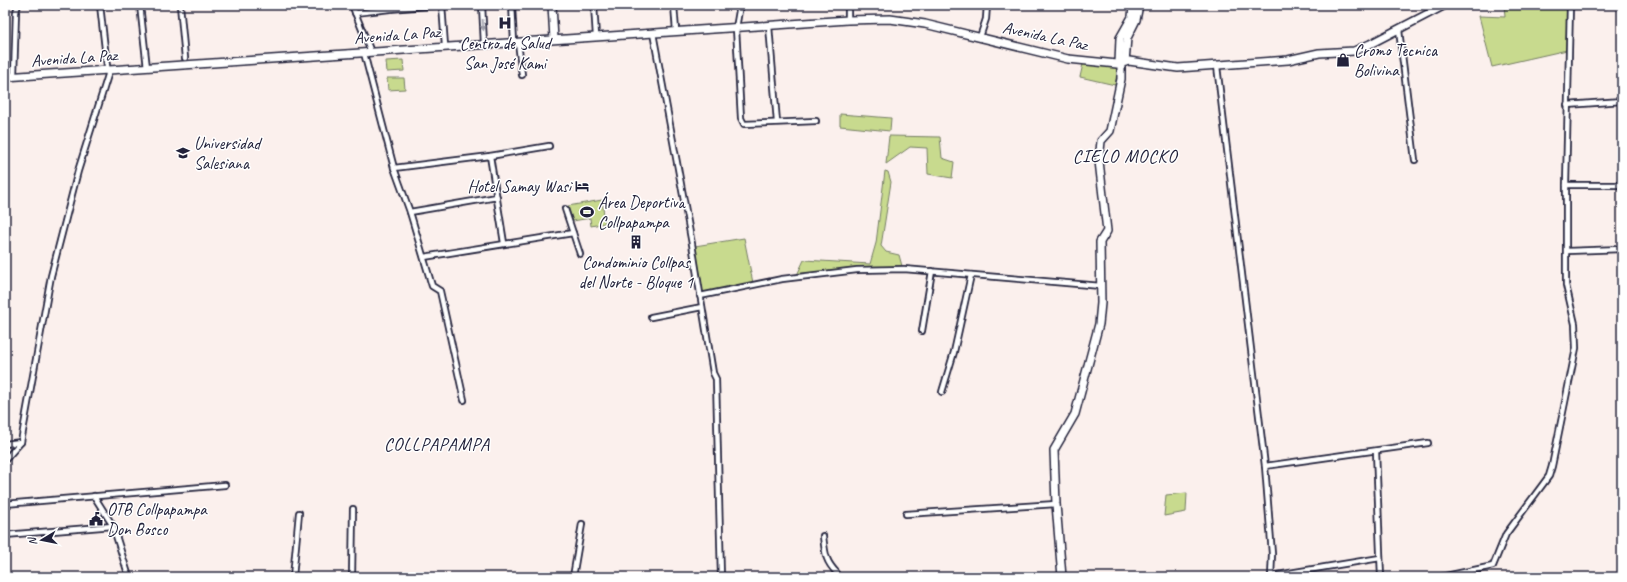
<svg xmlns="http://www.w3.org/2000/svg" width="1627" height="582" font-family="Caveat,sans-serif">
	<style>
		.green { fill: #c8da8e; stroke: #757e64 }
		.lines { fill: none; stroke-linecap: round; stroke-linejoin: round }
		.street-casing { stroke: #22223b; stroke-width: 8 }
		.secondary-casing { stroke: #22223b; stroke-width: 10 }
		.street { stroke: #fff; stroke-width: 4.5 }
		.secondary { stroke: #fff; stroke-width: 7 }
		.oneway { fill: #9c9ca7 }
		.labels { text-anchor: middle; dominant-baseline: central; stroke-width: 3; stroke-linejoin: round; paint-order: stroke }
		.street-label { font-size: 17px; fill: #22223b; stroke: #fff }
		.poi-label { font-size: 17px; fill: #22223b; stroke: #fff; text-anchor: start }
		.neighbourhood-label { font-size: 18px; letter-spacing: 1px; fill: #22223b; stroke: #fff }
	</style>
	<rect width="100%" height="100%" fill="#fbf0ed"/>
	<filter id="ink" filterUnits="userSpaceOnUse"><feTurbulence type="fractalNoise" baseFrequency=".025" numOctaves="2"/><feDisplacementMap in="SourceGraphic" scale="8" xChannelSelector="R" yChannelSelector="G"/><feConvolveMatrix kernelMatrix="1 2 1 2 8 2 1 2 1" color-interpolation-filters="sRGB"/></filter>
	<g filter="url(#ink)">
		<g class="green">
			<polygon points="1504,5 1567,5 1567,50 1492,67 1479,16 1505,17"/>
			<polygon points="403,60 404,71 387,72 386,61"/>
			<polygon points="1083,64 1118,67 1115,85 1080,77"/>
			<polygon points="387,78 404,78 405,89 388,90"/>
			<polygon points="840,114 891,118 890,131 840,126"/>
			<polygon points="889,136 940,137 942,158 954,162 952,178 928,174 927,148 910,147 886,164"/>
			<polygon points="885,171 888,172 891,182 881,246 886,252 899,255 902,266 854,268 797,275 804,260 870,264 876,243"/>
			<polygon points="602,200 605,223 591,226 590,218 573,221 568,206"/>
			<polygon points="744,238 753,283 703,294 695,246"/>
			<polygon points="1187,493 1186,512 1164,516 1166,495"/>
		</g>
		<g class="lines">
			<g class="street-casing">
				<g id="street">
					<polyline points="140,5 147,68"/>
					<polyline points="180,5 185,58"/>
					<polyline points="352,5 371,52"/>
					<polyline points="442,5 445,46"/>
					<polyline points="482,5 484,44"/>
					<polyline points="512,5 514,42"/>
					<polyline points="594,5 596,36"/>
					<polyline points="674,5 676,31"/>
					<polyline points="740,5 736,28 741,118 744,124 816,121"/>
					<polyline points="848,5 848,20"/>
					<polyline points="355,13 390,9 438,5"/>
					<polyline points="769,26 777,122"/>
					<polyline points="1399,30 1415,160"/>
					<polyline points="653,33 692,244 713,373 716,379 721,577"/>
					<polyline points="980,37 986,19 987,5"/>
					<polyline points="518,42 522,75"/>
					<polyline points="364,53 394,168 410,212 432,286 440,291 464,400"/>
					<polyline points="1217,66 1265,466 1272,554 1271,577"/>
					<polyline points="14,76 16,12 18,5"/>
					<polyline points="1567,105 1622,101"/>
					<polyline points="490,156 504,243"/>
					<polyline points="394,168 490,156 549,146"/>
					<polyline points="1566,185 1622,185"/>
					<polyline points="565,209 580,254"/>
					<polyline points="410,212 497,197"/>
					<polyline points="1567,251 1622,249"/>
					<polyline points="424,257 573,233"/>
					<polyline points="700,296 782,279 857,270 904,269 1101,286"/>
					<polyline points="651,317 702,307"/>
					<polyline points="922,331 932,271"/>
					<polyline points="942,392 954,352 971,275"/>
					<polyline points="5,444 21,442"/>
					<polyline points="1376,451 1381,577"/>
					<polyline points="5,460 21,442 51,276 78,171 108,75 100,5"/>
					<polyline points="1265,466 1428,443"/>
					<polyline points="94,496 113,526 129,577"/>
					<polyline points="5,504 225,485"/>
					<polyline points="906,514 1056,504"/>
					<polyline points="5,535 113,526"/>
					<path d="M823,536C825,553 825,561 837,573L836,577"/>
					<polyline points="1271,576 1380,558"/>
					<polyline points="293,577 299,513"/>
					<polyline points="352,577 353,509"/>
					<polyline points="573,577 582,524"/>
					<polyline points="1441,577 1493,566 1506,534 1549,476 1552,466 1576,348 1575,324 1566,285 1566,185 1570,5"/>
				</g>
			</g>
			<g class="secondary-casing">
				<g id="secondary">
					<polyline points="552,5 554,39"/>
					<polyline points="1125,62 1127,38 1136,20 1139,5"/>
					<polyline points="1119,63 1120,38 1132,17 1133,5"/>
					<polyline points="5,77 848,20 890,19 925,24 1068,59 1117,64 1129,61 1178,68 1288,60 1319,53 1354,51 1370,44 1445,5"/>
					<polyline points="1062,577 1056,504 1054,450 1075,414 1099,324 1101,303 1100,242 1107,231 1099,161 1101,141 1110,131 1121,79 1121,63"/>
				</g>
			</g>
			<use href="#street" class="street"/>
			<use href="#secondary" class="secondary"/>
		</g>
		<defs><path id="oneway-solid" d="M-6-.8H1V-3.2L6.5 0L1 3.2V.8H-6Z"/></defs>
		<use class="oneway" href="#oneway-solid" transform="translate(483 25) rotate(86)"/>
	</g>
	<defs>
		<g id="hospital-bare" transform="scale(1.08)"><path d="M-5-5h3v3.5h4V-5h3V5h-3V1.5h-4V5h-3Z" fill="#22223b" stroke="#fff" stroke-width="2.5" paint-order="stroke"/></g>
		<g id="shop-bare" transform="scale(1.08)"><path d="M-5-2.5h2.3a2.7 3.5 0 0 1 5.4 0H5L5.5 6h-11ZM-1.5-2.5h3a1.5 2.3 0 0 0-3 0Z" fill="#22223b" stroke="#fff" stroke-width="2.5" paint-order="stroke"/></g>
		<g id="university-bare" transform="scale(1.08)"><path d="M0-5L7-2L0 1L-7-2ZM-4 1L0 2.5L4 1V4Q0 6-4 4Z" fill="#22223b" stroke="#fff" stroke-width="2.5" paint-order="stroke"/></g>
		<g id="hotel-bare" transform="scale(1.08)"><path d="M-6-4.5h1.5V1H6V5H4.5V3h-9V5H-6ZM-4 0a1.8 1.8 0 1 1 3.6 0ZM.5 0V-2.5h3Q6-2.5 6 0Z" fill="#22223b" stroke="#fff" stroke-width="2.5" paint-order="stroke"/></g>
		<g id="stadium-bare" transform="scale(1.08)"><path d="M0-5a6.5 5 0 1 0 0 10a6.5 5 0 1 0 0-10ZM-3.5-1.8h7v3.6h-7Z" fill="#22223b" stroke="#fff" stroke-width="2.5" paint-order="stroke"/></g>
		<g id="building-bare" transform="scale(1.08)"><path d="M-4-6H4V6H1V3H-1V6H-4ZM-2.5-4.3h1.7v1.8h-1.7ZM.8-4.3h1.7v1.8H.8ZM-2.5-1h1.7V.8h-1.7ZM.8-1h1.7V.8H.8Z" fill="#22223b" stroke="#fff" stroke-width="2.5" paint-order="stroke"/></g>
		<g id="civic-bare" transform="scale(1.08)"><path d="M-.6-6.5H3V-4.5H.6V-3L4-1V1h2V6H-6V1h2V-1L-.6-3ZM-1.2 2.5V6h2.4V2.5Z" fill="#22223b" stroke="#fff" stroke-width="2.5" paint-order="stroke"/></g>
	</defs>
	<g fill-rule="evenodd">
		<use href="#hospital-bare" x="505" y="23"/>
		<use href="#shop-bare" x="1343" y="60"/>
		<use href="#university-bare" x="183" y="153"/>
		<use href="#hotel-bare" x="582" y="186"/>
		<use href="#stadium-bare" x="587" y="212"/>
		<use href="#building-bare" x="636" y="242"/>
		<use href="#civic-bare" x="96" y="519"/>
	</g>
	<g class="labels">
		<g class="street-label">
			<text transform="translate(397 35) rotate(-4)">Avenida La Paz</text>
			<text transform="translate(1045 36) rotate(12)">Avenida La Paz</text>
			<text transform="translate(74 58) rotate(-4)">Avenida La Paz</text>
		</g>
		<g class="poi-label">
			<text x="505" y="43" text-anchor="middle">Centro de Salud<tspan x="505" dy="20">San José Kami</tspan></text>
			<text x="1354" y="50">Cromo Tecnica<tspan x="1354" dy="20">Bolivina</tspan></text>
			<text x="194" y="143">Universidad<tspan x="194" dy="20">Salesiana</tspan></text>
			<text x="571" y="186" text-anchor="end">Hotel Samay Wasi</text>
			<text x="598" y="202">Área Deportiva<tspan x="598" dy="20">Collpapampa</tspan></text>
			<text x="636" y="262" text-anchor="middle">Condominio Collpas<tspan x="636" dy="20">del Norte - Bloque 1</tspan></text>
			<text x="107" y="509">OTB Collpapampa<tspan x="107" dy="20">Don Bosco</tspan></text>
		</g>
		<g class="neighbourhood-label">
			<text x="1125" y="156">CIELO MOCKO</text>
			<text x="437" y="444">COLLPAPAMPA</text>
		</g>
	</g>
	<rect width="1627" height="582" fill="none" stroke="#fff" stroke-width="20"/>
	<rect x="10" y="10" width="1607" height="562" fill="none" stroke="#22223b" stroke-width="1.5" filter="url(#ink)"/>
	<g transform="translate(42 540) rotate(260)" stroke="#ffffff" stroke-width="3" paint-order="stroke">
	<path d="M0-3L7 15L0 10L-7 15Z" fill="#22223b"/>
	<text y="-6" font-size="11" font-weight="bold" text-anchor="middle" fill="#22223b">N</text>
	</g>
</svg>
